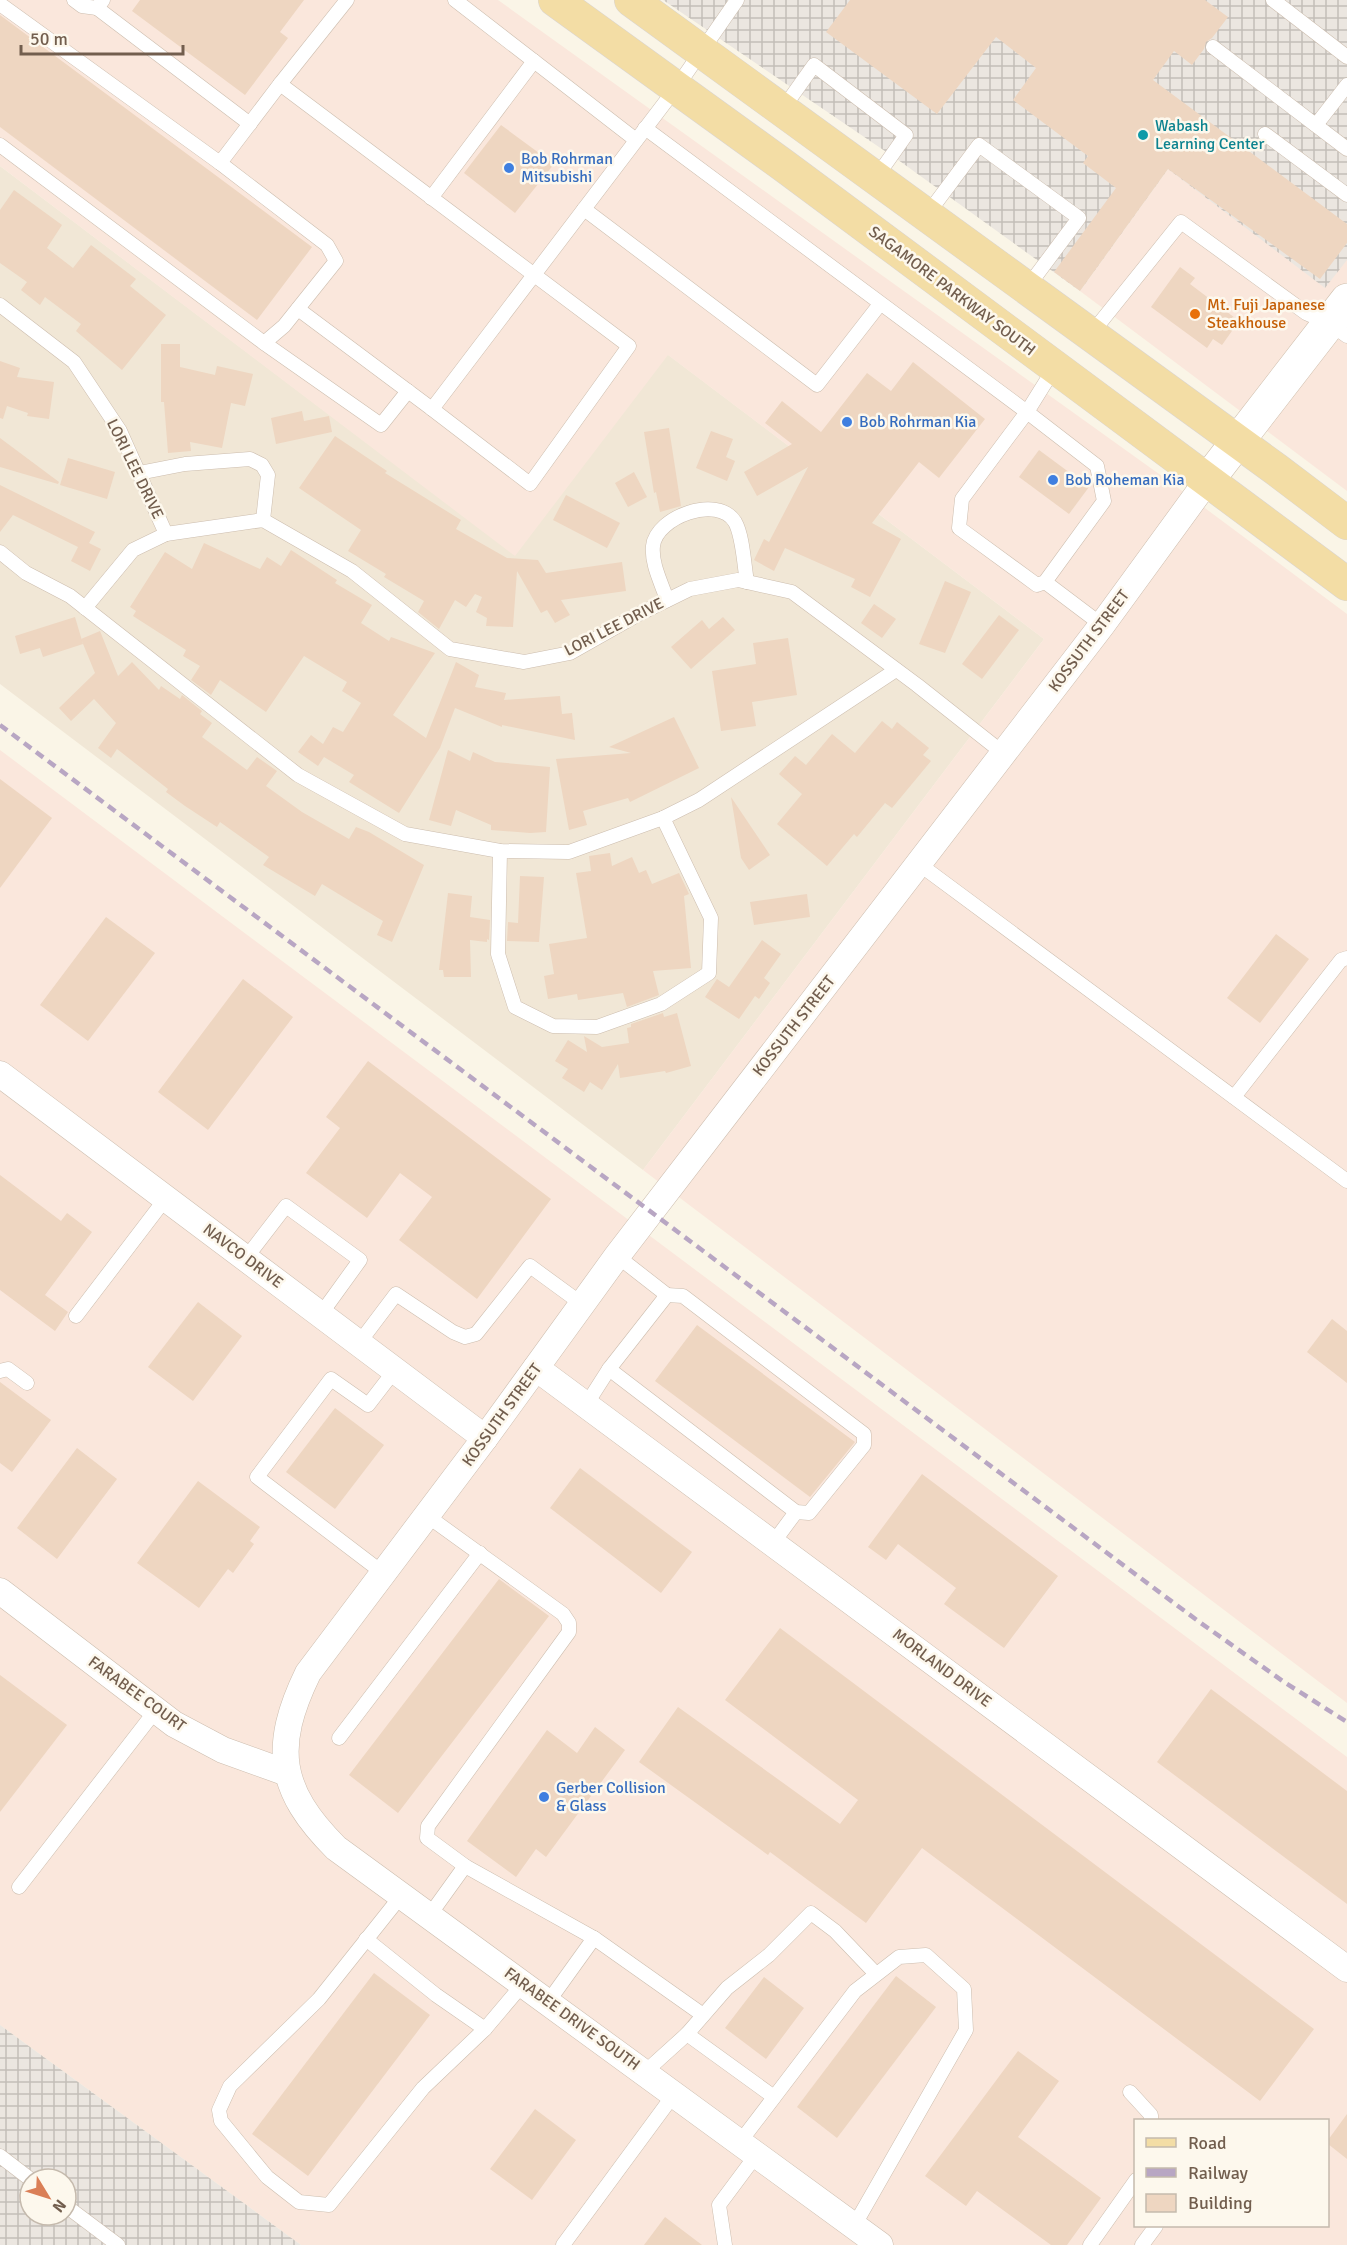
<svg xmlns="http://www.w3.org/2000/svg" width="1347" height="2245" font-family="Signika,sans-serif">
	<style>
		.residential { fill: #f1e7d6 }
		.commercial { fill: #fae7dc; fill-rule: evenodd }
		.industrial { fill: url(#industrial-grid); fill-rule: evenodd }
		.building { fill: #eed6c1 }
		.lines { fill: none; stroke-linecap: round; stroke-linejoin: round }
		.lane-casing { stroke: #ccbdae; stroke-width: 15 }
		.street-casing { stroke: #ccbdae; stroke-width: 27 }
		.secondary-casing { stroke: #cebeac; stroke-width: 34 }
		.primary-casing { stroke: #dad5d1; stroke-width: 34 }
		.lane { stroke: #fff; stroke-width: 14 }
		.street { stroke: #fff; stroke-width: 26 }
		.secondary { stroke: #fff; stroke-width: 33 }
		.primary { stroke: #f3dda5; stroke-width: 33 }
		.rail { stroke: #b8a6c3; stroke-width: 4.5; stroke-dasharray: 9 6; stroke-linecap: butt }
		.culture-dot { fill: #0f9aa8; stroke: #fdf8ed; stroke-width: 2 }
		.shop-dot { fill: #3f7fe0; stroke: #fdf8ed; stroke-width: 2 }
		.food-dot { fill: #e8710a; stroke: #fdf8ed; stroke-width: 2 }
		.labels { text-anchor: middle; dominant-baseline: central; stroke-width: 5; stroke-linejoin: round; paint-order: stroke }
		.culture-label { font-size: 16px; fill: #0d838f; stroke: #fdf8ed; text-anchor: start }
		.shop-label { font-size: 16px; fill: #366cbe; stroke: #fdf8ed; text-anchor: start }
		.street-label { font-size: 16px; fill: #725e4e; stroke: #fdf8ed }
		.food-label { font-size: 16px; fill: #c56008; stroke: #fdf8ed; text-anchor: start }
	</style>
	<defs>
		<pattern id="industrial-grid" width="8" height="8" patternUnits="userSpaceOnUse" patternTransform="scale(1.5)"><rect width="8" height="8" fill="#ebe6e0"/><path d="M0 4h8M4 0v8" fill="none" stroke="#c3beb8"/></pattern>
	</defs>
	<rect width="100%" height="100%" fill="#faf5e7"/>
	<polygon class="residential" points="0,166 515,555 667,354 1044,639 643,1170 0,684"/>
	<g class="commercial">
		<polygon points="0,0 498,0 1166,479 1347,614 1347,1703 643,1170 1044,639 668,355 515,556 0,166"/>
		<polygon points="1168,169 1347,259 1347,491 1080,291"/>
		<path d="M0,750L1347,1757V2245H301L0,2025ZM1136,2120H1328V2226H1136Z"/>
	</g>
	<g class="industrial">
		<polygon points="663,0 1347,0 1347,260 1325,288 1168,169 1080,291 901,162"/>
		<path d="M0,2025L301,2245H0ZM30,2179H66V2215H30Z"/>
	</g>
	<g class="building">
		<polygon points="140,0 304,0 280,32 288,38 245,95 132,11"/>
		<polygon points="850,0 1205,0 1228,17 1212,38 1206,42 1204,49 1192,65 1174,51 1153,80 1347,224 1347,243 1320,279 1168,169 1080,291 1054,272 1116,188 1083,163 1088,156 1013,100 1036,68 996,37 937,114 826,32"/>
		<polygon points="0,15 312,247 257,320 0,127"/>
		<polygon points="501,125 554,164 515,213 464,173"/>
		<polygon points="14,190 62,225 47,248 73,268 91,245 136,279 130,286 166,315 122,370 76,331 81,324 45,297 40,305 21,290 27,282 0,263 0,210"/>
		<polygon points="1180,267 1195,278 1190,284 1239,321 1222,345 1213,339 1207,348 1151,307"/>
		<polygon points="161,344 180,344 180,367 215,375 217,366 253,374 245,406 231,403 222,448 190,442 191,451 168,453 164,402 161,402"/>
		<polygon points="0,361 20,368 17,377 54,382 49,419 27,416 28,413 7,406 3,419 0,418"/>
		<polygon points="913,362 985,419 939,478 919,462 872,523 901,539 870,597 851,587 855,579 785,548 774,571 754,560 764,539 769,542 808,467 757,496 744,472 792,444 765,423 782,401 821,432 867,373 891,391"/>
		<polygon points="302,411 304,421 329,416 332,432 276,444 271,418"/>
		<polygon points="669,428 681,506 660,512 656,492 654,493 644,432"/>
		<polygon points="711,431 733,439 726,457 735,461 727,481 696,468"/>
		<polygon points="335,436 387,471 385,473 461,520 456,529 507,558 538,560 546,573 622,562 626,591 561,600 570,615 555,623 547,610 541,613 517,571 513,627 486,626 487,618 476,612 482,597 475,594 466,607 455,600 439,629 418,612 424,601 384,577 386,574 348,551 361,530 299,488"/>
		<polygon points="0,438 59,482 58,484 0,467"/>
		<polygon points="1039,450 1089,487 1069,514 1019,477"/>
		<polygon points="68,458 115,472 107,499 60,485"/>
		<polygon points="634,472 647,497 628,507 615,483"/>
		<polygon points="0,485 95,532 89,543 101,549 90,571 71,561 78,547 13,515 0,532"/>
		<polygon points="566,495 620,523 607,548 553,520"/>
		<polygon points="204,543 260,569 267,557 281,566 291,550 337,580 335,583 372,605 361,623 389,641 391,637 435,653 393,715 426,738 456,662 479,675 475,687 506,693 504,700 560,696 562,714 572,713 575,740 502,725 502,727 455,708 440,748 399,813 349,782 354,775 324,757 318,766 298,752 311,735 323,744 333,727 343,732 361,703 342,691 347,682 304,656 266,712 220,680 211,695 191,680 200,666 183,656 186,650 133,616 136,611 130,607 165,552 192,569"/>
		<polygon points="945,581 971,592 945,653 919,644"/>
		<polygon points="874,604 896,619 882,638 861,623"/>
		<polygon points="999,615 1019,630 982,679 962,664"/>
		<polygon points="75,617 83,644 43,657 40,648 20,654 15,636"/>
		<polygon points="723,617 735,630 691,669 671,647 702,620 709,629"/>
		<polygon points="100,631 118,676 132,662 159,690 161,686 180,699 182,695 202,711 200,714 212,723 202,737 247,770 257,757 277,771 266,786 302,812 349,839 356,827 369,832 424,865 392,942 377,935 383,921 322,884 315,896 263,865 269,857 220,822 217,827 185,806 166,792 168,789 117,749 111,758 98,748 116,723 94,699 71,721 59,708 95,673 81,639"/>
		<polygon points="788,638 797,695 752,702 756,726 721,731 712,671 756,664 753,643"/>
		<polygon points="674,717 699,768 630,802 628,798 583,811 587,825 569,830 556,759 631,753 609,747"/>
		<polygon points="882,721 892,729 897,722 929,748 923,755 931,761 892,808 885,803 857,837 854,834 827,866 777,824 802,794 779,774 795,756 806,765 832,734 855,753"/>
		<polygon points="448,750 470,761 473,752 495,762 550,767 546,832 530,833 491,830 491,825 456,810 451,826 429,820"/>
		<polygon points="0,779 52,818 0,888"/>
		<polygon points="731,797 770,855 749,870 741,858"/>
		<polygon points="610,853 612,866 632,857 639,873 646,870 652,884 679,873 689,894 684,896 691,968 653,971 659,995 627,1007 623,993 578,1000 577,994 548,999 544,976 554,974 549,944 587,938 576,873 591,871 589,856"/>
		<polygon points="520,876 544,877 539,942 507,941 508,922 518,923"/>
		<polygon points="448,893 472,896 470,917 490,920 489,940 487,939 487,942 470,940 471,977 444,977 443,970 439,970"/>
		<polygon points="807,894 810,917 754,925 750,902"/>
		<polygon points="106,917 155,953 88,1041 40,1005"/>
		<polygon points="1276,934 1309,959 1260,1023 1227,998"/>
		<polygon points="762,940 781,954 764,978 770,983 759,999 755,996 739,1019 705,997 717,979 729,987"/>
		<polygon points="243,979 293,1017 208,1130 158,1092"/>
		<polygon points="663,1013 664,1017 677,1013 691,1066 666,1073 665,1071 620,1078 618,1064 602,1090 590,1082 584,1092 562,1078 568,1069 555,1061 568,1040 587,1052 584,1036 602,1047 629,1043 627,1028 631,1027 631,1024"/>
		<polygon points="368,1061 551,1199 477,1299 399,1240 432,1197 400,1173 367,1218 306,1173 340,1128 326,1117"/>
		<polygon points="0,1175 61,1221 67,1213 92,1232 45,1295 68,1312 55,1331 0,1290"/>
		<polygon points="198,1302 242,1336 193,1401 148,1367"/>
		<polygon points="1332,1319 1347,1331 1347,1383 1307,1352"/>
		<polygon points="697,1325 855,1442 810,1497 655,1381"/>
		<polygon points="0,1382 51,1420 12,1472 0,1463"/>
		<polygon points="335,1408 384,1445 335,1509 286,1472"/>
		<polygon points="77,1448 117,1479 57,1559 17,1528"/>
		<polygon points="580,1468 692,1552 661,1593 550,1508"/>
		<polygon points="922,1474 1058,1576 1004,1648 944,1604 956,1588 898,1544 886,1560 868,1547"/>
		<polygon points="198,1481 260,1527 250,1541 254,1544 233,1573 228,1569 199,1608 137,1563"/>
		<polygon points="499,1579 549,1616 398,1813 349,1775"/>
		<polygon points="780,1628 1314,2029 1260,2101 922,1848 866,1923 770,1852 768,1855 639,1762 678,1707 840,1824 858,1800 725,1700"/>
		<polygon points="0,1675 67,1725 0,1812"/>
		<polygon points="1211,1689 1347,1791 1347,1904 1157,1762"/>
		<polygon points="595,1727 625,1750 546,1857 536,1849 516,1877 467,1841 547,1730 577,1753"/>
		<polygon points="374,1973 430,2015 308,2176 252,2134"/>
		<polygon points="896,1976 936,2007 837,2138 797,2107"/>
		<polygon points="764,1977 804,2008 766,2059 725,2028"/>
		<polygon points="1018,2051 1059,2081 1018,2137 1101,2198 1067,2245 1051,2245 977,2191 966,2206 925,2176"/>
		<polygon points="535,2109 576,2140 532,2200 490,2169"/>
		<polygon points="1347,2114 1347,2159 1328,2144 1328,2140"/>
		<polygon points="665,2217 702,2245 644,2245"/>
	</g>
	<g class="lines">
		<g class="lane-casing">
			<g id="lane">
				<polyline points="74,0 82,6 97,8 103,0"/>
				<polyline points="455,0 636,140"/>
				<polyline points="1273,0 1347,57"/>
				<polyline points="0,4 220,163 280,84 629,346 530,484 432,409 676,88 737,0"/>
				<polyline points="97,8 250,124"/>
				<polyline points="1213,47 1347,149"/>
				<polyline points="280,84 347,0"/>
				<polyline points="782,110 814,65 906,135 875,179"/>
				<polyline points="1316,125 1347,85"/>
				<polyline points="645,128 1027,412 1055,367"/>
				<polyline points="1265,134 1347,195"/>
				<polyline points="0,145 264,343 381,425 408,391"/>
				<polyline points="220,163 327,245 336,261 284,326 264,343"/>
				<polyline points="431,198 534,61"/>
				<polyline points="584,209 817,385 880,304"/>
				<polyline points="926,216 979,145 1079,218 1026,289"/>
				<polyline points="0,305 74,362 120,431 166,534 263,520 352,571 450,649 524,662 570,653 639,614 690,589 738,580 792,592 917,685 1003,753"/>
				<polyline points="298,309 432,409"/>
				<polyline points="1091,334 1181,222 1306,313 1329,323 1347,336"/>
				<polyline points="139,473 185,464 250,459 262,465 268,475 263,520"/>
				<polyline points="0,552 26,573 70,596 298,775 405,834 500,851 569,852 663,818 699,800 896,670"/>
				<polyline points="1045,582 1037,585 959,528 962,499 1027,412 1097,466 1104,501 1045,582 1102,625"/>
				<path d="M667,600C662,584 651,564 653,546C656,517 718,494 735,522C743,536 744,565 747,582"/>
				<polyline points="85,608 133,550 166,534"/>
				<polyline points="500,851 498,954 515,1007 553,1026 597,1027 661,1004 709,973 711,918 663,818"/>
				<polyline points="919,864 1347,1181"/>
				<polyline points="1234,1097 1341,960 1347,958"/>
				<polyline points="246,1258 286,1206 360,1260 321,1314"/>
				<polyline points="76,1316 166,1198"/>
				<polyline points="359,1343 396,1294 453,1332 465,1337 476,1334 530,1266 582,1304"/>
				<polyline points="609,1369 796,1512 809,1513 864,1445 864,1434 683,1296 667,1295"/>
				<polyline points="0,1371 8,1369 27,1383"/>
				<polyline points="586,1405 609,1369 667,1295 617,1256"/>
				<polyline points="426,1515 563,1614 569,1623 569,1632 428,1826 427,1838 465,1866"/>
				<polyline points="773,1543 796,1512"/>
				<polyline points="383,1573 257,1477 331,1379 368,1405 395,1370"/>
				<polyline points="339,1738 480,1553"/>
				<polyline points="19,1887 156,1710"/>
				<polyline points="401,1896 319,1999 230,2086 219,2110 221,2121 267,2177 299,2202 329,2205 423,2088 485,2029 523,1984"/>
				<polyline points="429,1916 465,1866 594,1938"/>
				<polyline points="366,1939 436,1995 485,2029"/>
				<polyline points="548,2002 594,1938 703,2015"/>
				<polyline points="687,2034 774,2097"/>
				<polyline points="645,2072 687,2034 727,1988 769,1955 811,1913 835,1931 876,1974"/>
				<polyline points="1130,2092 1151,2115 1151,2120"/>
				<polyline points="740,2142 855,1991 899,1957 926,1955 964,1989 966,2030 854,2226"/>
				<polyline points="0,2156 30,2179"/>
				<polyline points="66,2206 118,2245"/>
				<polyline points="563,2245 675,2093"/>
				<polyline points="725,2245 719,2205 757,2154"/>
				<polyline points="1090,2245 1136,2180"/>
				<polyline points="1142,2245 1156,2226"/>
			</g>
		</g>
		<g class="street-casing">
			<g id="street">
				<polyline points="0,1074 485,1438"/>
				<polyline points="536,1368 1347,1969"/>
				<polyline points="0,1591 174,1724 223,1750 287,1773"/>
				<path d="M880,2245L336,1848C278,1790 272,1747 308,1673L485,1438L617,1256L1102,625L1207,481"/>
			</g>
		</g>
		<g class="secondary-casing">
			<polyline id="secondary" points="1207,481 1347,300"/>
		</g>
		<g class="primary-casing">
			<g id="primary">
				<polyline points="555,0 783,165 1347,584"/>
				<polyline points="631,0 1277,470 1347,523"/>
			</g>
		</g>
		<use href="#lane" class="lane"/>
		<use href="#street" class="street"/>
		<use href="#secondary" class="secondary"/>
		<use href="#primary" class="primary"/>
		<polyline class="rail" points="0,725 1198,1621 1284,1682 1347,1722"/>
	</g>
	<circle class="culture-dot" cx="1143" cy="135" r="6"/>
	<g class="shop-dot">
		<circle cx="509" cy="168" r="6"/>
		<circle cx="847" cy="422" r="6"/>
		<circle cx="1053" cy="480" r="6"/>
		<circle cx="544" cy="1797" r="6"/>
	</g>
	<circle class="food-dot" cx="1195" cy="314" r="6"/>
	<g class="labels">
		<g class="culture-label">
			<text x="1155" y="126">Wabash<tspan x="1155" dy="18">Learning Center</tspan></text>
		</g>
		<g class="shop-label">
			<text x="521" y="159">Bob Rohrman<tspan x="521" dy="18">Mitsubishi</tspan></text>
			<text x="859" y="422">Bob Rohrman Kia</text>
			<text x="1065" y="480">Bob Roheman Kia</text>
			<text x="556" y="1788">Gerber Collision<tspan x="556" dy="18">&amp; Glass</tspan></text>
		</g>
		<g class="street-label">
			<text transform="translate(952 291) rotate(37)">SAGAMORE PARKWAY SOUTH</text>
			<text transform="translate(135 469) rotate(64)">LORI LEE DRIVE</text>
			<text transform="translate(614 627) rotate(-27)">LORI LEE DRIVE</text>
			<text transform="translate(1089 641) rotate(-53)">KOSSUTH STREET</text>
			<text transform="translate(794 1026) rotate(-52)">KOSSUTH STREET</text>
			<text transform="translate(243 1256) rotate(37)">NAVCO DRIVE</text>
			<text transform="translate(502 1415) rotate(-54)">KOSSUTH STREET</text>
			<text transform="translate(942 1668) rotate(37)">MORLAND DRIVE</text>
			<text transform="translate(137 1694) rotate(36)">FARABEE COURT</text>
			<text transform="translate(572 2019) rotate(36)">FARABEE DRIVE SOUTH</text>
		</g>
		<g class="food-label">
			<text x="1207" y="305">Mt. Fuji Japanese<tspan x="1207" dy="18">Steakhouse</tspan></text>
		</g>
	</g>
	<rect x="1134" y="2119" width="195" height="108" fill="#fdf8ed" stroke="#c5baad" stroke-width="1.5"/>
	<rect x="1146" y="2138" width="30" height="9" fill="#f3dda5" stroke="#c5baad" stroke-width="1.5"/>
	<text x="1188" y="2149" font-size="18" fill="#725e4e">Road</text>
	<rect x="1146" y="2168" width="30" height="9" fill="#b8a6c3" stroke="#c5baad" stroke-width="1.5"/>
	<text x="1188" y="2179" font-size="18" fill="#725e4e">Railway</text>
	<rect x="1146" y="2194" width="30" height="18" fill="#eed6c1" stroke="#c5baad" stroke-width="1.5"/>
	<text x="1188" y="2209" font-size="18" fill="#725e4e">Building</text>
	<g transform="translate(48 2197) rotate(128)"><circle r="28" fill="#fdf8ed" stroke="#c5baad" stroke-width="1.5"/>
	<path d="M0-4.5L10 22L0 15L-10 22Z" fill="#da7f57"/>
	<text y="-9" font-size="16" font-weight="bold" text-anchor="middle" fill="#725e4e">N</text>
	</g>
	<path d="M21 45v9h162v-9" fill="none" stroke="#725e4e" stroke-width="3"/>
	<text x="30" y="45" font-size="18" fill="#725e4e" stroke="#fdf8ed" stroke-width="4.5" paint-order="stroke">50 m</text>
</svg>
